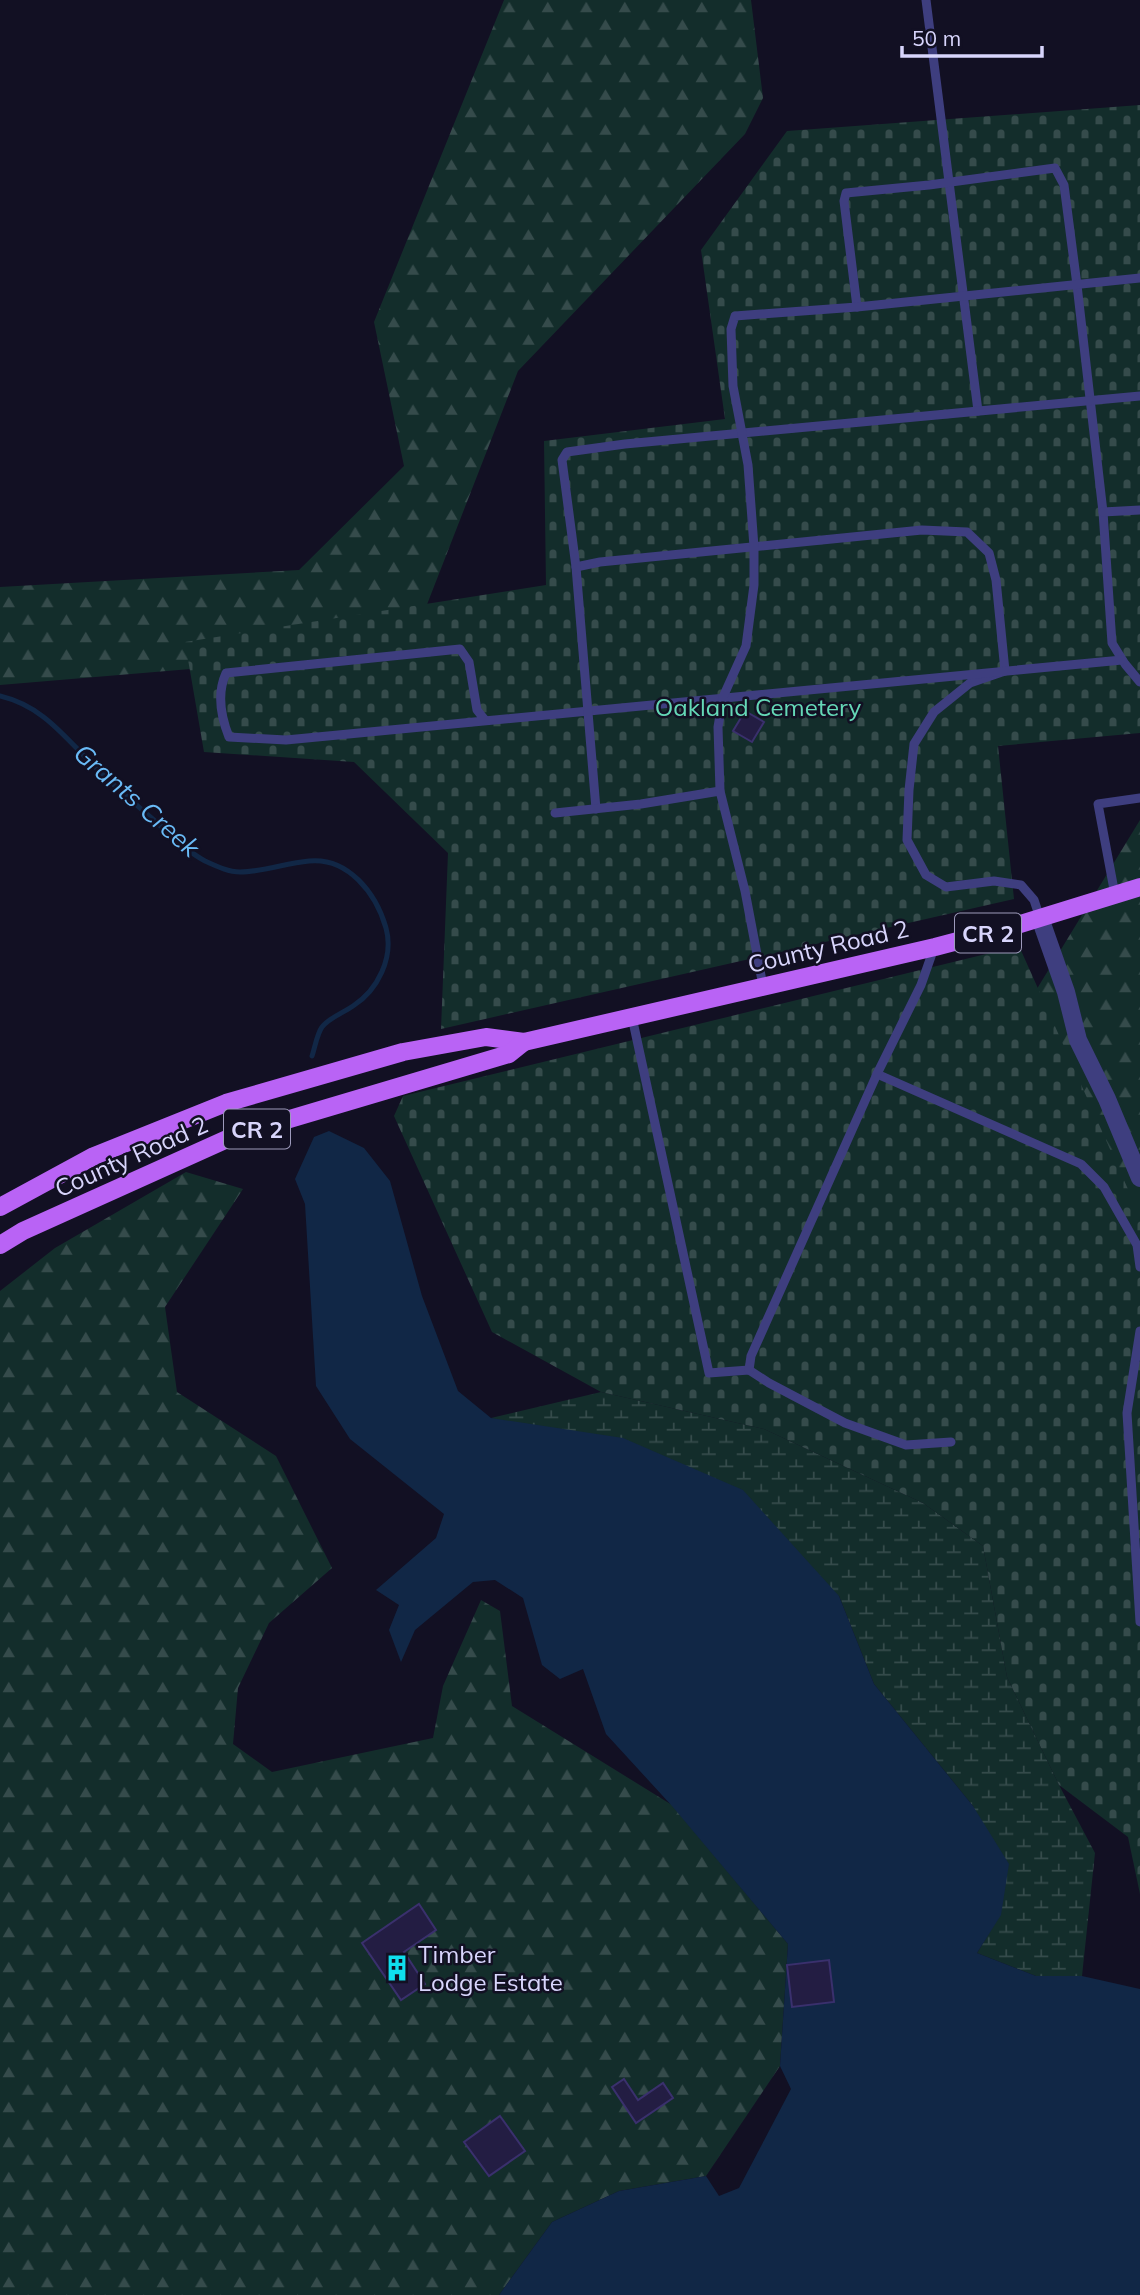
<svg xmlns="http://www.w3.org/2000/svg" width="1140" height="2295" font-family="Mulish,sans-serif">
	<style>
		.forest { fill: url(#forest-firs) }
		.wetland { fill: url(#wetland-marsh) }
		.cemetery { fill: url(#cemetery-stones) }
		.water { fill: #112746 }
		.lines { fill: none; stroke-linecap: round; stroke-linejoin: round }
		.stream { stroke: #112746; stroke-width: 5 }
		.building { fill: #231d43; stroke: #3a306d; stroke-width: 2 }
		.lane { stroke: #3e3e7f; stroke-width: 9 }
		.street { stroke: #3e3e7f; stroke-width: 18 }
		.primary { stroke: #b963f5; stroke-width: 18 }
		.labels { text-anchor: middle; dominant-baseline: central; stroke-width: 5; stroke-linejoin: round; paint-order: stroke }
		.shield { fill: #121023; stroke: #9d9abb; stroke-width: 2 }
		.shield-label { font-size: 23px; font-weight: bold; fill: #d8d5fc }
		.park-label { font-size: 24px; fill: #65d8b7; stroke: #121023 }
		.street-label { font-size: 24px; fill: #d8d5fc; stroke: #121023 }
		.poi-label { font-size: 24px; fill: #d8d5fc; stroke: #121023; text-anchor: start }
		.water-label { font-size: 26px; font-style: italic; fill: #69baf6; stroke: #121023 }
	</style>
	<defs>
		<pattern id="forest-firs" width="22" height="20" patternUnits="userSpaceOnUse" patternTransform="scale(1.75)"><rect width="22" height="20" fill="#132d2b"/><path d="M5 1l3.5 6h-7zM16 11l3.5 6h-7z" fill="#354b4b"/></pattern>
		<pattern id="wetland-marsh" width="20" height="14" patternUnits="userSpaceOnUse" patternTransform="scale(1.75)"><rect width="20" height="14" fill="#132d2b"/><path d="M1 5h8M5 5V1M11 12h8M15 12V8" fill="none" stroke="#354b4b"/></pattern>
		<pattern id="cemetery-stones" width="16" height="16" patternUnits="userSpaceOnUse" patternTransform="scale(1.75)"><rect width="16" height="16" fill="#132d2b"/><path d="M2 7V4a2 2 0 0 1 4 0v3zM10 15v-3a2 2 0 0 1 4 0v3z" fill="#354b4b"/></pattern>
	</defs>
	<rect width="100%" height="100%" fill="#121023"/>
	<g class="forest">
		<polygon points="504,0 751,0 763,98 745,134 518,371 419,625 395,652 0,685 0,587 299,570 404,466 374,322"/>
		<polygon points="1140,820 1140,1313 941,1146"/>
		<polygon points="186,1172 243,1189 165,1307 177,1392 276,1456 332,1568 269,1623 238,1688 233,1744 272,1772 433,1738 443,1686 481,1600 500,1611 512,1706 672,1805 788,1944 780,2066 706,2176 619,2191 552,2222 499,2295 0,2295 0,1291 55,1248"/>
	</g>
	<polygon class="wetland" points="601,1392 764,1429 923,1503 983,1546 1007,1677 1059,1785 1095,1853 1082,1976 1036,1976 977,1953 1000,1915 973,1806 874,1684 839,1596 491,1418"/>
	<g class="cemetery">
		<polygon points="1140,105 1140,733 998,746 1014,899 441,1029 448,853 354,762 204,752 185,642 546,585 544,441 725,419 701,250 787,131"/>
		<polygon points="1019,946 1140,1216 1140,1894 1128,1837 1059,1785 1007,1677 983,1546 923,1503 764,1429 601,1392 492,1332 394,1116 403,1096"/>
	</g>
	<polygon class="water" points="329,1131 364,1148 390,1181 422,1296 458,1391 491,1418 623,1438 743,1490 839,1596 874,1684 973,1806 1009,1864 1001,1915 977,1953 1036,1976 1082,1976 1140,1989 1140,2295 499,2295 552,2222 619,2191 706,2176 719,2196 739,2188 791,2089 780,2066 788,1944 672,1806 606,1734 583,1669 560,1679 542,1665 523,1598 495,1580 473,1582 415,1630 401,1662 389,1630 399,1605 376,1590 436,1538 444,1514 350,1439 316,1386 305,1204 295,1179 314,1137"/>
	<g class="lines">
		<path class="stream" d="M0,696C42,706 63,735 92,764C112,784 134,803 155,821C171,835 186,851 205,861C216,866 228,872 240,872C263,872 286,863 309,861C348,857 376,893 386,928C394,957 378,990 353,1006C343,1013 330,1017 322,1027C317,1034 315,1047 312,1056"/>
	</g>
	<g class="building">
		<polygon points="745,711 764,722 752,742 733,731"/>
		<polygon points="419,1904 436,1930 404,1952 425,1984 401,2000 362,1943"/>
		<polygon points="829,1960 834,2002 792,2007 787,1965"/>
		<polygon points="624,2079 638,2100 663,2083 673,2098 636,2123 612,2087"/>
		<polygon points="500,2116 525,2151 489,2176 464,2142"/>
	</g>
	<g class="lines">
		<g class="lane">
			<polyline points="926,0 978,411"/>
			<polyline points="857,307 844,201 846,193 929,185 1055,168 1064,185 1077,285 1103,512 1112,643 1125,664 1140,682"/>
			<polyline points="1103,512 1140,510"/>
			<polyline points="576,567 600,562 922,530 967,532 989,553 996,580 1005,671 970,683 934,712 914,744 909,790 907,840 926,875 946,887 994,881 1021,885 1034,900 1040,918"/>
			<path d="M485,720L477,710L469,662L460,649L226,673C217,693 221,717 229,737L286,740L1122,660"/>
			<polyline points="596,809 576,567 562,460 567,452 625,444 1140,396"/>
			<polyline points="555,813 641,804 720,791"/>
			<polyline points="1115,895 1098,804 1140,798"/>
			<polyline points="763,986 745,891 720,791 718,727 723,697 746,646 754,585 754,547 748,465 733,386 731,329 735,316 857,307 1140,278"/>
			<polyline points="632,1017 709,1373 749,1370 769,1383 845,1423 906,1445 951,1442"/>
			<polyline points="877,1074 1081,1164 1104,1187 1137,1245 1140,1267"/>
			<polyline points="1140,1331 1127,1413 1140,1622"/>
			<polyline points="749,1370 751,1356 877,1074 921,985 934,948"/>
		</g>
		<polyline class="street" points="1040,918 1066,992 1078,1040 1107,1099 1140,1178"/>
		<g class="primary">
			<polyline points="0,1207 94,1156 226,1103 403,1052 486,1037 524,1042 935,947 1011,927 1140,887"/>
			<polyline points="0,1245 23,1231 236,1135 509,1054 524,1042"/>
		</g>
	</g>
	<defs>
		<g id="building-bare" transform="scale(2.1)"><path d="M-4-6H4V6H1V3H-1V6H-4ZM-2.5-4.3h1.7v1.8h-1.7ZM.8-4.3h1.7v1.8H.8ZM-2.5-1h1.7V.8h-1.7ZM.8-1h1.7V.8H.8Z" fill="#0fdfee" stroke="#121023" stroke-width="2.5" paint-order="stroke"/></g>
	</defs>
	<g fill-rule="evenodd">
		<use href="#building-bare" x="397" y="1968"/>
	</g>
	<g class="labels">
		<g class="shield">
			<rect x="955" y="913.5" width="66" height="39" rx="5"/>
			<rect x="224" y="1109.5" width="66" height="39" rx="5"/>
		</g>
		<g class="shield-label">
			<text x="988" y="933">CR 2</text>
			<text x="257" y="1129">CR 2</text>
		</g>
		<g class="park-label">
			<text x="758" y="707">Oakland Cemetery</text>
		</g>
		<g class="street-label">
			<text transform="translate(828 946) rotate(-13)">County Road 2</text>
			<text transform="translate(131 1156) rotate(-24)">County Road 2</text>
		</g>
		<g class="poi-label">
			<text x="418" y="1954">Timber<tspan x="418" dy="28">Lodge Estate</tspan></text>
		</g>
		<g class="water-label">
			<text transform="translate(137 800) rotate(41)">Grants Creek</text>
		</g>
	</g>
	<path d="M902 46v10h140v-10" fill="none" stroke="#d8d5fc" stroke-width="3.5"/>
	<text x="912" y="46" font-size="21" fill="#d8d5fc" stroke="#121023" stroke-width="5" paint-order="stroke">50 m</text>
</svg>
